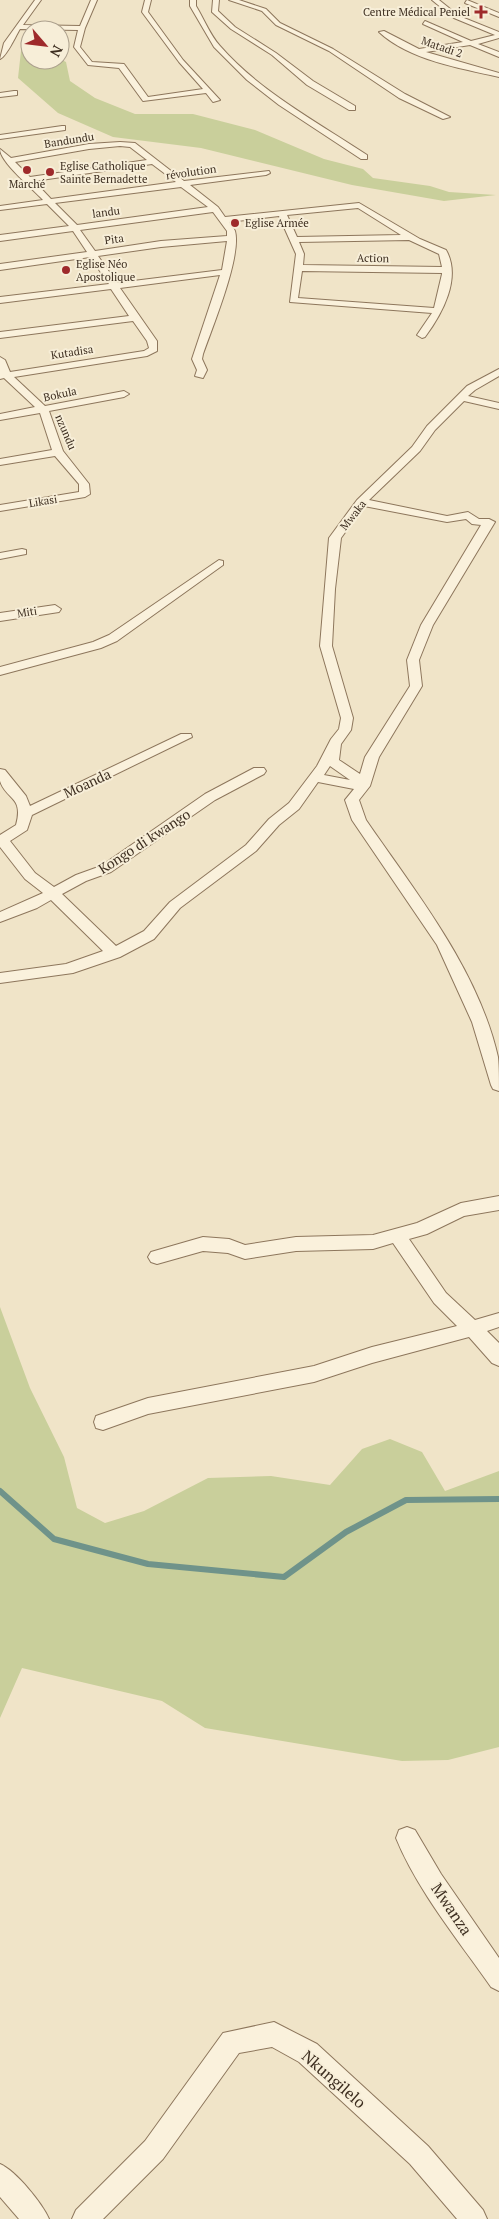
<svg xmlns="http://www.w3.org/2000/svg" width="499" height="2219" font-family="'PT Serif',serif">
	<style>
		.green { fill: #c9cf9b }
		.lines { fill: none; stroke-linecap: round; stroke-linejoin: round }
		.stream { stroke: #6f938a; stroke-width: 6 }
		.minor-casing { stroke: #8d765c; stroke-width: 2 }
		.minor { fill: #faf1dc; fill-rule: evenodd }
		.poi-dot { fill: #9e2a2b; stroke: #f7eed8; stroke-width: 2 }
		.labels { text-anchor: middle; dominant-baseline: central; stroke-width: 4; stroke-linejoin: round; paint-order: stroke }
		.far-poi-label { font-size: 11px; fill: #3d2e20; stroke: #f7eed8; text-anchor: start }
		.far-street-label { font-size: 11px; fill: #3d2e20; stroke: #f7eed8 }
		.street-label { font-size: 14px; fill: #3d2e20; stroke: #f7eed8 }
		.near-street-label { font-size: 16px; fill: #3d2e20; stroke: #f7eed8 }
	</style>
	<rect width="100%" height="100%" fill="#f0e4c8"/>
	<g class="green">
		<polygon points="22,42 30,46 30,60 60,59 66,62 70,81 95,98 135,114 193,114 255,130 324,159 363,169 373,178 430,186 449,192 496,195 444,201 352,185 201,148 113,137 58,113 18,78"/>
		<polygon points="0,1307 30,1388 64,1457 77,1508 105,1523 144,1511 208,1478 271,1476 330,1485 362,1449 390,1439 422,1452 445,1491 499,1471 499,1747 448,1760 402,1761 205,1728 162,1701 22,1668 0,1718"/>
	</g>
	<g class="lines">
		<polyline class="stream" points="0,1491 54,1539 148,1564 284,1577 346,1532 406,1500 499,1499"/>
		<g class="minor-casing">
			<g id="minor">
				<path d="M35,0H41L23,25L80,26L91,0H97L85,28L80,47L92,62L124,64L148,97L203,89L179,62L142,12L145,0H151L148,12L183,60L220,100L213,102L206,93L143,101L119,68L88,65L74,47L78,30L20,29C15,37 7,56 0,59L4,43Z"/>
				<path d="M190,0H196V6C204,19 210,35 220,46C259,91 317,122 367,155V159H361L279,105L247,80L214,47L190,6Z"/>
				<polygon points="213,0 219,0 218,11 235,27 276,53 313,81 355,106 355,110 349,110 307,85 272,55 231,29 212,12"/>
				<polygon points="229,0 239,0 266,9 280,23 333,49 405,94 450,117 443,119 399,98 329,51 276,25 262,11"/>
				<path d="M432,0H439L459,16L499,32V38L478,44L499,52V57L470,45L426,52L499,73V77C460,68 409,60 379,32L384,31L419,49L463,42L423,24L425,21L471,41L495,35L454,18Z"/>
				<polygon points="467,0 499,13 499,17 465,3"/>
				<polygon points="14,91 17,91 17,95 0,97 0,93"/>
				<polygon points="62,126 65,126 65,130 0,139 0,135"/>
				<path d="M120,142L135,143L184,181L269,171L270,173L266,175L190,185L218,207L225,217L359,203L420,239L446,250C462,278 442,314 425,337L422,338L417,335L432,313L290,302L296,254L279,216L229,222C231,225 234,228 235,231C242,256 212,328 203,354L202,359L207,370L203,378L195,376L197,370L192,359L220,275L120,288L157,341V351L147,356L14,377L45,406L124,391L129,394L124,397L49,411L63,451L89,484L90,494L85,497L0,511V505L79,492V484L55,456L0,465V459L52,450L40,413L0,420V414L35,407L4,378L0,379V357L5,360L10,372L144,351L149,348L147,341L133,321L0,338V332L129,316L111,289L0,303V297L109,284L90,257L0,270V264L87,252L73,231L0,241V235L69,226L47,204L0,210V206L43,200C32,188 0,162 0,149L11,158L89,144ZM120,146L130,147L147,160L30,177L15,162L89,149ZM152,164L176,182L51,199L34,181ZM181,187L208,207L77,225L55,203ZM358,208L401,235L297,237L287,215ZM213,212L227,231V236L161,241L95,251L80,230ZM409,240L439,254L442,267L303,265L304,254L299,242ZM227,241L222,270L117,283L98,256L161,247ZM302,271L442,273V274L434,308L298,298Z"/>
				<path d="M499,369V376L475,390L468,396L499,403V409L464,401L435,430L420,451L369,500L447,516L468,512L479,519H489L495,522L433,625L419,660L422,686L379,757L370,786L359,800L366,820C416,893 478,969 498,1057C499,1067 499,1080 499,1091L493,1089L491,1085L472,1022L437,945L352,820L345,800L354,789L318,782L299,809L279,825L256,851L180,908L154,939L120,957L73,973L0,983V973L66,964L103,951L51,900L37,908L0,922V912L43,893L25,879L0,847V835L16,825C24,796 6,800 0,781C0,778 0,772 0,769L5,770L26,796L30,806L181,734H191L192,737L32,815L27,830L10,841L35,873L54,887L76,875L101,866L205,794L254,768H264L266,771L264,774L215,800L111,872L86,881L62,894L116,946L144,931L170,902L246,845L269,819L289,803L317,766L331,739L339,729L341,718L320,646L329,538L357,500L412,447L427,426L467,386ZM364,506L447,522L466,519L472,524L481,525L421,625L407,660L410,686L365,757L360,774L339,760L341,744L351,730L353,718L332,646L335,589L341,538ZM330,766L350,780L324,775Z"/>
				<polygon points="22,549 26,550 26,554 0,559 0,553"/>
				<polygon points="219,560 223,561 223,565 117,641 101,648 0,675 0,667 93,642 109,635"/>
				<polygon points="55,605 61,609 59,612 0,621 0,613"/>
				<polygon points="499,1196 499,1210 464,1216 427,1234 409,1239 446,1293 475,1320 499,1313 499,1327 487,1331 499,1343 499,1366 492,1363 469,1337 372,1363 314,1382 148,1414 103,1430 96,1428 94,1422 96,1416 148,1398 314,1366 372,1347 457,1326 434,1303 393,1243 373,1249 296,1251 245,1259 228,1253 203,1251 157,1264 151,1262 148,1257 151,1252 203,1237 229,1239 245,1245 296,1237 373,1235 417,1223 461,1203"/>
				<path d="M407,1827L415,1830L441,1874L499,1958V1991L491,1987C459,1941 417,1890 396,1838L399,1830Z"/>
				<polygon points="274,2022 317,2044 428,2146 483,2210 487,2219 457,2219 410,2164 299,2062 272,2047 239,2053 163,2159 103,2219 72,2219 76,2210 145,2141 223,2033"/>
				<path d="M0,2164C16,2171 42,2203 49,2219H19L0,2197Z"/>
			</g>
		</g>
		<use href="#minor" class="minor"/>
	</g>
	<g class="poi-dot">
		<path d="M478.5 4.5h5v5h5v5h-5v5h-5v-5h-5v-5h5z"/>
		<circle cx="27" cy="170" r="5"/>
		<circle cx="50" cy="172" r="5"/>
		<circle cx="235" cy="223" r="5"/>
		<circle cx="66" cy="270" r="5"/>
	</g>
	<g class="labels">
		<g class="far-poi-label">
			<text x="470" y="12" text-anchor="end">Centre Médical Peniel</text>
			<text x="60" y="166">Eglise Catholique<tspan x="60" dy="13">Sainte Bernadette</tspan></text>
			<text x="27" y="184" text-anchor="middle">Marché</text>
			<text x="245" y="223">Eglise Armée</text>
			<text x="76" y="264">Eglise Néo<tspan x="76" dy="13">Apostolique</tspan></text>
		</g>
		<g class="far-street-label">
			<text transform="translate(442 47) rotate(19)">Matadi 2</text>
			<text transform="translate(69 140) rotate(-9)">Bandundu</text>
			<text transform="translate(191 172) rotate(-8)">révolution</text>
			<text transform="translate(106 212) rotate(-7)">landu</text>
			<text transform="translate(114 239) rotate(-8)">Pita</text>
			<text transform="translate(373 258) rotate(1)">Action</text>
			<text transform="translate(72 352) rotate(-9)">Kutadisa</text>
			<text transform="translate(60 394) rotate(-12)">Bokula</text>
			<text transform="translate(66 432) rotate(67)">nzundu</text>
			<text transform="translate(43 501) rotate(-9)">Likasi</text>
			<text transform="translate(353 515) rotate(-52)">Mwaka</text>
			<text transform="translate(27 612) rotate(-9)">Miti</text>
		</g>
		<g class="street-label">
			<text transform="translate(87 783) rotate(-25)">Moanda</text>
			<text transform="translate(144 841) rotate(-33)">Kongo di kwango</text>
		</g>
		<g class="near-street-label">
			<text transform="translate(452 1909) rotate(56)">Mwanza</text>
			<text transform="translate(334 2079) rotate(41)">Nkungilelo</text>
		</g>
	</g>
	<g transform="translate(45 45) rotate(118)"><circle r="24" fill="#f7eed8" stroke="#ada18e"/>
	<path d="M0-4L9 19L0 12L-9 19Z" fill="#9e2a2b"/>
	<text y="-8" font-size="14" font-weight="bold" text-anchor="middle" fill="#3d2e20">N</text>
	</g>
</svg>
